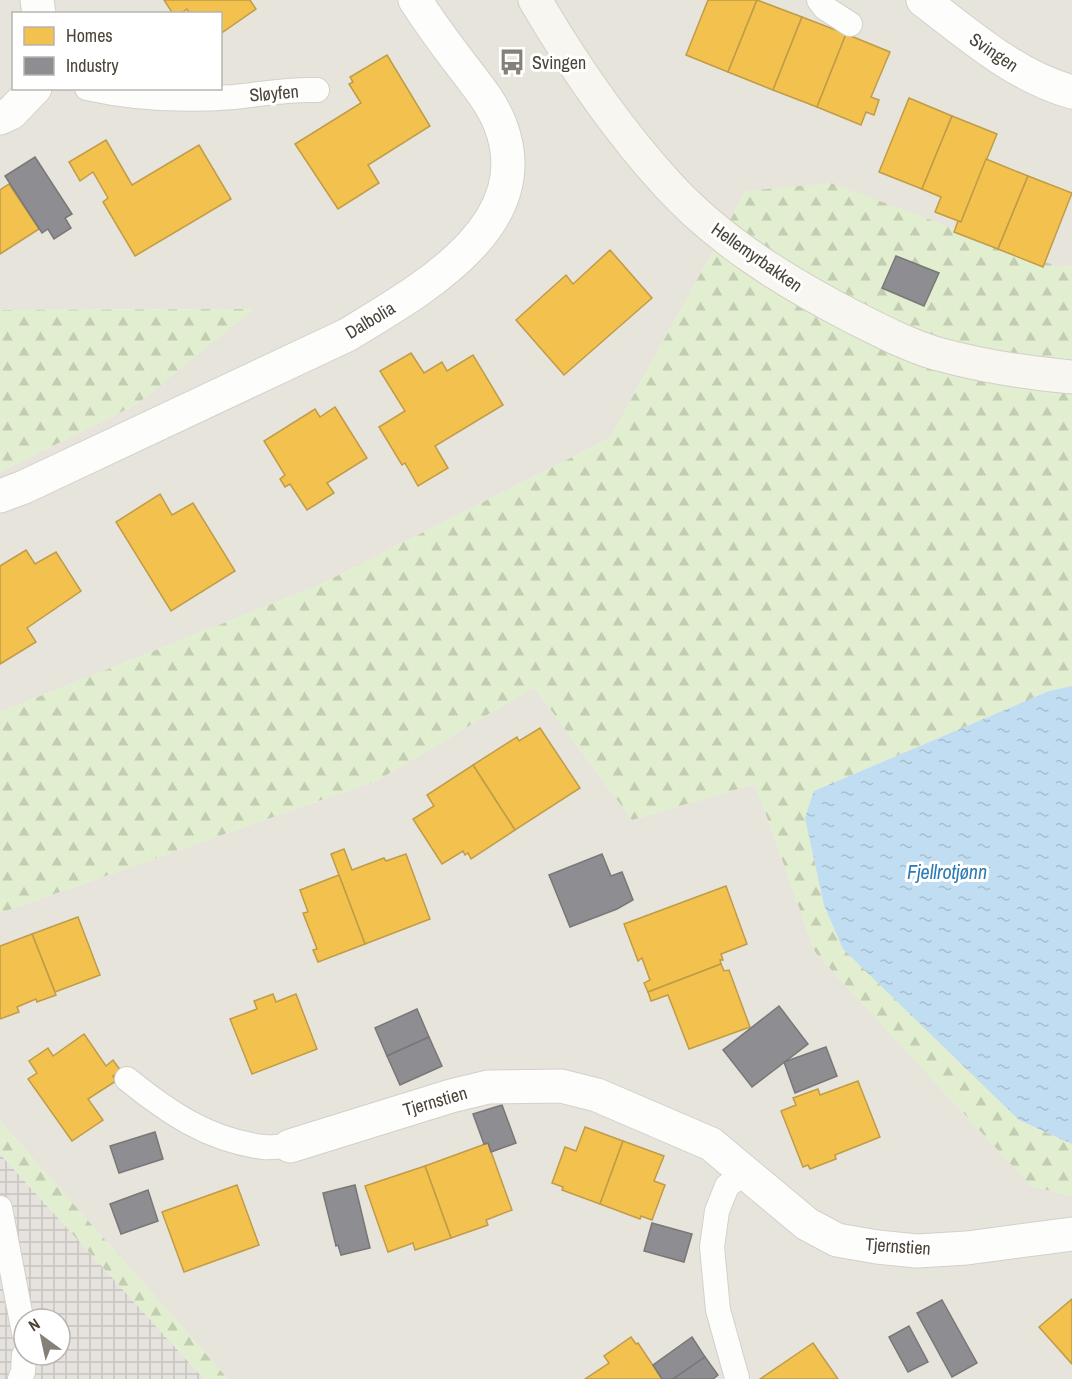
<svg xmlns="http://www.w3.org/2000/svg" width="1072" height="1379" font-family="'Archivo Narrow',sans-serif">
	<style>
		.residential { fill: #e7e4dc; fill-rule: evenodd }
		.industrial { fill: url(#industrial-grid); fill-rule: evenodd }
		.forest { fill: url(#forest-firs) }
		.water { fill: url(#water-ripples) }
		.homes { fill: #f2c14e; stroke: #c09c48; stroke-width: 1.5 }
		.industry { fill: #8d8d92; stroke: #797777; stroke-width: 1.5 }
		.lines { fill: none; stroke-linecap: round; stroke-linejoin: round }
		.lane-casing { stroke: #d2d0cb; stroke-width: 26 }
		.street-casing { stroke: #d2d0cb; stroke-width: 35 }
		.secondary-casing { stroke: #d3cfc5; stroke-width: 35 }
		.lane { stroke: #fdfdfc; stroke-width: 24 }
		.street { stroke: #fdfdfc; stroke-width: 33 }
		.secondary { stroke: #f7f6f1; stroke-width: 33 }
		.labels { text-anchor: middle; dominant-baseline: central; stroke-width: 6; stroke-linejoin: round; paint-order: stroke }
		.street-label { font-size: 18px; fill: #4b4439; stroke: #fff }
		.poi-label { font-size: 18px; fill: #4b4439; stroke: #fff; text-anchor: start }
		.water-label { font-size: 20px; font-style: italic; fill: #2e7ab2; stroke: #fff }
	</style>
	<defs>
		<pattern id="industrial-grid" width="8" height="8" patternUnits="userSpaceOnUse" patternTransform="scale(1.5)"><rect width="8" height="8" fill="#e6e2de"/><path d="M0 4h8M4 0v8" fill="none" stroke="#c7c3bf"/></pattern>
		<pattern id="forest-firs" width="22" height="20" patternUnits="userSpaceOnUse" patternTransform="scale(1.5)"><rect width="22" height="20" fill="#e1eecf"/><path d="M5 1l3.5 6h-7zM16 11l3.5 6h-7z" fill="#c3cdb2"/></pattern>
		<pattern id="water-ripples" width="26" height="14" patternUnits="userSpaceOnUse" patternTransform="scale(1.5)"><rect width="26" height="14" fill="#c0ddf1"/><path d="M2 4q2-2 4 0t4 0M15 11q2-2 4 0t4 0" fill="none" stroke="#a6bfcf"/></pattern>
	</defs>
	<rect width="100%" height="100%" fill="#f4f2ee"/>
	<g class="residential">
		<path d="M0,0H1072V265L1059,267L746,191L610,438L317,586L0,712V472L137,404L252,309L0,310ZM14,14H220V88H14Z"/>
		<polygon points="534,687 632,820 755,784 815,952 1031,1186 1072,1196 1072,1379 228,1379 0,1121 0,913 378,780"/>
	</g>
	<path class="industrial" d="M0,1154L204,1379H0ZM24,1319H60V1355H24Z"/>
	<g class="forest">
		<polygon points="831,183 1059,267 1072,265 1072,686 1049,691 814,791 1019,1120 1072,1144 1072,1196 1031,1186 815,952 755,784 632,820 534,687 378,780 0,913 0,712 317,586 610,438 746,191"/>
		<polygon points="254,309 137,404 0,472 0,310"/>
		<polygon points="0,1121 228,1379 204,1379 0,1154"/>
	</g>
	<polygon class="water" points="1072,686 1072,1144 1019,1120 843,949 824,905 805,818 814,791 1049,691"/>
	<g class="homes">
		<polygon points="164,0 250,0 256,9 220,34 220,14 190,14 187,9 180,14 173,14"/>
		<polygon points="708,0 757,0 728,72 686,55"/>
		<polygon points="757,0 802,17 773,90 728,72"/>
		<polygon points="802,17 846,34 817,107 773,90"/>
		<polygon points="846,34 890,52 871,97 879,100 874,115 866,112 861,125 817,107"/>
		<polygon points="387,55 430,126 368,165 379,183 338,209 295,144 361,103 349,84 353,82 350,77"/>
		<polygon points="909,98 952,116 922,189 879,172"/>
		<polygon points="952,116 997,134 961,222 935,212 941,197 922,189"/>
		<polygon points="106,140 132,185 199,145 231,199 135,256 103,202 108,198 93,172 80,181 69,162"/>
		<polygon points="986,159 1028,176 998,249 954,232 958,221 961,222"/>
		<polygon points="1028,176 1072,193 1043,267 998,249"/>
		<polygon points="9,184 39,229 0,254 0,190"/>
		<polygon points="610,250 652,298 564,375 516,320 566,275 573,284"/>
		<polygon points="411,353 424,373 442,362 447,371 473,355 503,405 435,446 448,468 418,486 405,463 402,465 379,427 405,411 380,371"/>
		<polygon points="335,407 367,458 327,483 334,493 307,510 290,484 285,487 280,479 285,475 264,441 315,409 320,417"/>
		<polygon points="160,494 172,515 193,503 235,571 171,611 116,522"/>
		<polygon points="26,550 35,564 56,552 81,591 27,628 36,642 0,664 0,566"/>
		<polygon points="540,728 580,788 515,830 473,765 517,737 519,741"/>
		<polygon points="473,765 515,830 471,859 468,853 465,855 463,851 442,864 413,819 434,806 427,795"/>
		<polygon points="344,849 352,870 384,858 386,861 406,854 430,919 365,944 331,854"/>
		<polygon points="339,875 365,944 318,962 313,950 317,949 303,913 308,912 300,890"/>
		<polygon points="726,886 747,944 721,954 723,960 720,960 721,964 648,992 644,983 650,980 642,958 638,961 624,924"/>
		<polygon points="78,917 100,975 55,992 32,934"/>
		<polygon points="32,934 56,995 37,1002 36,999 17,1007 19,1012 0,1019 0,946"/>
		<polygon points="721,964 724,971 729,970 750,1027 689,1049 668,995 651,1001 648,992"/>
		<polygon points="273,994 276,1002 296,994 317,1049 252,1074 230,1019 257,1009 254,1001"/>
		<polygon points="84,1034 106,1066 113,1060 121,1071 113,1076 116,1081 88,1099 103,1120 72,1141 28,1079 37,1073 29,1061 48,1048 53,1056"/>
		<polygon points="858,1081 880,1137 835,1155 836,1159 810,1169 808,1165 803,1167 781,1111 796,1105 793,1098 818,1089 820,1095"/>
		<polygon points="585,1127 623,1141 600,1204 562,1190 563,1187 552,1183 565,1147 576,1151"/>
		<polygon points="623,1141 664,1156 654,1181 665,1185 652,1220 641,1216 640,1219 600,1204"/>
		<polygon points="488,1143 512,1210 486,1220 488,1225 451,1238 425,1166"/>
		<polygon points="425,1166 451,1238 415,1250 413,1243 388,1252 365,1186"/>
		<polygon points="237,1185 259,1245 184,1272 162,1212"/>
		<polygon points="1072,1299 1072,1364 1039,1327"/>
		<polygon points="631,1337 636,1344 638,1343 662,1379 585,1379 609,1363 604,1356"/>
		<polygon points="813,1343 838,1379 760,1379"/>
	</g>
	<g class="industry">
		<polygon points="35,157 72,214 65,218 71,228 54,239 48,229 42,233 5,176"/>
		<polygon points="896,256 939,273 924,306 882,288"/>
		<polygon points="602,854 611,876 622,872 633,900 617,909 570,927 549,875"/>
		<polygon points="779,1006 808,1044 752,1087 723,1050"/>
		<polygon points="417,1009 429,1037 387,1056 375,1028"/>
		<polygon points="429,1037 442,1066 400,1085 387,1056"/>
		<polygon points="826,1047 837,1076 795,1093 784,1062"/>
		<polygon points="502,1105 516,1143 491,1152 488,1143 484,1144 473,1114"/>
		<polygon points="155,1132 163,1159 119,1173 110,1146"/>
		<polygon points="355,1185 370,1248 341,1255 338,1245 336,1246 323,1193"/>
		<polygon points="148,1190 158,1221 121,1234 110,1204"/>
		<polygon points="652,1223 692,1234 684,1262 644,1251"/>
		<polygon points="942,1300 977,1363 952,1377 917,1313"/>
		<polygon points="909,1326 928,1362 908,1372 889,1337"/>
		<polygon points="692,1337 705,1357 673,1379 662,1379 653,1365"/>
		<polygon points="705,1357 718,1375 713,1379 673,1379"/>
	</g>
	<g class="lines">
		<g class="lane-casing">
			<g id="lane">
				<polyline points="819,0 825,8 850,24"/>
				<path d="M87,88C136,99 184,101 234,97C263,94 288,89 317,90"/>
				<path d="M127,1079C168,1112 208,1140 263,1147C271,1148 281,1146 290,1146"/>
				<polyline points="0,1208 24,1333"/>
				<polyline points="737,1378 718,1310 712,1247 717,1211 727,1186 744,1173"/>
				<polyline points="20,1379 23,1372 24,1355"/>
			</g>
		</g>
		<g class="street-casing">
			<g id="street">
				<polyline points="37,0 39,14"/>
				<path d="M923,0C969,35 1015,76 1072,92"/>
				<polyline points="0,118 11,113 35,88"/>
				<path d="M0,496L24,487L347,335C419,291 540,226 500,124C492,103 476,84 463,67C446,45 430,23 415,0"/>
				<polyline points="290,1146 451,1096 488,1087 561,1086 597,1095 711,1144 807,1224 837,1240 877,1247 917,1251 967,1248 1072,1234"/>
			</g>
		</g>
		<g class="secondary-casing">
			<path id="secondary" d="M535,0C573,65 616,128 667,184C720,242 786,282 855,318C881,331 910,346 938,354C982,366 1027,373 1072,377"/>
		</g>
		<use href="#lane" class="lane"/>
		<use href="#street" class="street"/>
		<use href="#secondary" class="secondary"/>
	</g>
	<defs>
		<g id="bus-bare" transform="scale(2.07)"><path d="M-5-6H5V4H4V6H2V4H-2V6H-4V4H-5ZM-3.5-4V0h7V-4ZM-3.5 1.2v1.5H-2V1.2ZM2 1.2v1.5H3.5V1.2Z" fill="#868178" stroke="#fff" stroke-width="2.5" paint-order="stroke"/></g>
	</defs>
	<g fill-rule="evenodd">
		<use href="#bus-bare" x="512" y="62"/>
	</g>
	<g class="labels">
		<g class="street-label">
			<text transform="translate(994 52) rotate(34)">Svingen</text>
			<text transform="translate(274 93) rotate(-5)">Sløyfen</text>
			<text transform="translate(757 257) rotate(35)">Hellemyrbakken</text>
			<text transform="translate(370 320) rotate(-31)">Dalbolia</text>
			<text transform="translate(435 1101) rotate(-16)">Tjernstien</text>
			<text transform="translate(898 1246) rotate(4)">Tjernstien</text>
		</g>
		<g class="poi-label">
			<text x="532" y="62">Svingen</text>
		</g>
		<g class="water-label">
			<text x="947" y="871">Fjellrotjønn</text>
		</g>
	</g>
	<rect x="12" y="12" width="210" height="78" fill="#ffffff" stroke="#b7b4b0" stroke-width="1.5"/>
	<rect x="24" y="27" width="30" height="18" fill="#f2c14e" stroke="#b7b4b0" stroke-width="1.5"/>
	<text x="66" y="42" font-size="18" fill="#4b4439">Homes</text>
	<rect x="24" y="57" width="30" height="18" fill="#8d8d92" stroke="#b7b4b0" stroke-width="1.5"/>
	<text x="66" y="72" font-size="18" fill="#4b4439">Industry</text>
	<g transform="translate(42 1337) rotate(327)"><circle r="28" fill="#ffffff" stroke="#b7b4b0" stroke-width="1.5"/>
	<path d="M0-4.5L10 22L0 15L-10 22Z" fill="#868178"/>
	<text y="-9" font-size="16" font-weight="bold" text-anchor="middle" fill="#4b4439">N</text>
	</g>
</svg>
